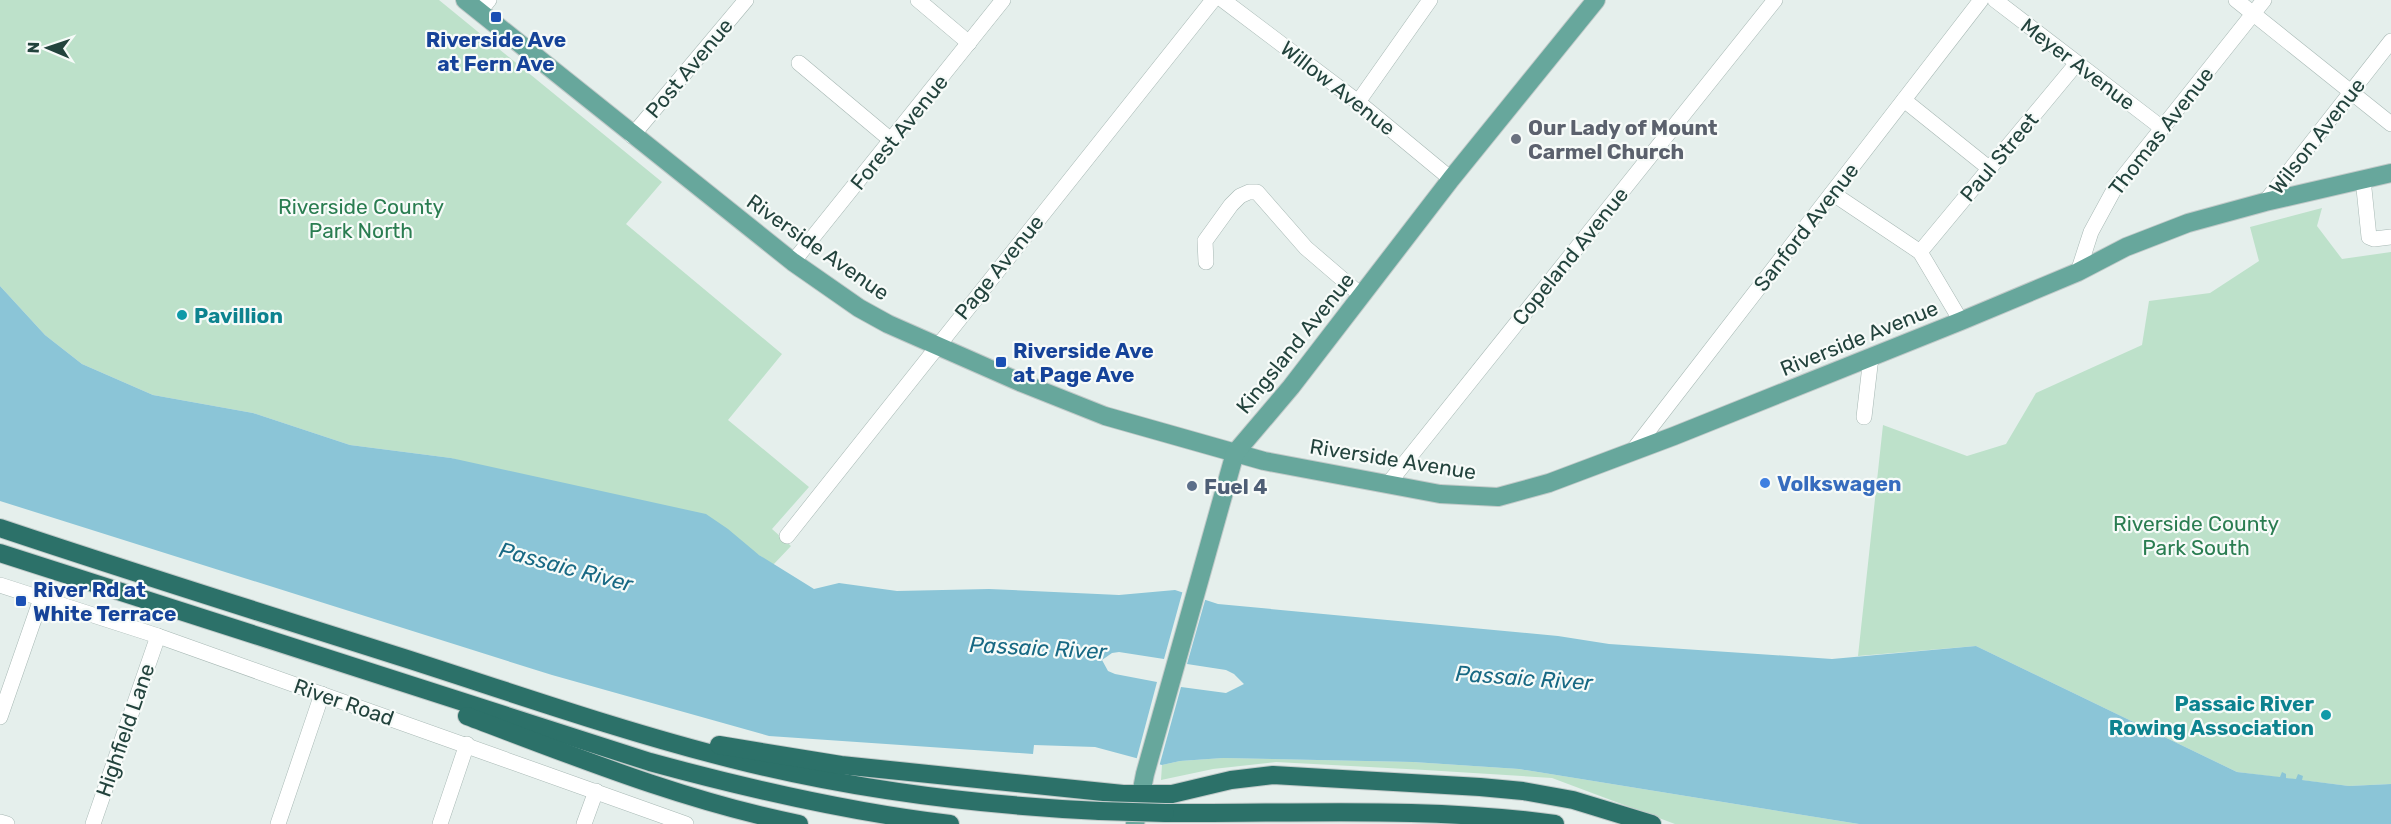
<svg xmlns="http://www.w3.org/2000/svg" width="2391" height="824" font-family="Rubik,sans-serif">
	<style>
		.green { fill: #bde1ca }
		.water { fill: #8bc5d7 }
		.pier { fill: #e5efec }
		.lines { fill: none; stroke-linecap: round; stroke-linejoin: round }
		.minor-casing { stroke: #a7b8b4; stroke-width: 16 }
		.major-casing { stroke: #c1cac9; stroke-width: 20 }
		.highway-casing { stroke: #c1cac9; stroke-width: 20 }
		.minor { stroke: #fff; stroke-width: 15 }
		.major { stroke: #67a79c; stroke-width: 18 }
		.highway { stroke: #2c7169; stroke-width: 18 }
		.highway-bridge-casing { stroke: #c1cac9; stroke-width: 20; stroke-linecap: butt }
		.highway-bridge { stroke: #2c7169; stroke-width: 18 }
		.transit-dot { fill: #1a4fb4; stroke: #f7fbf9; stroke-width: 2 }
		.worship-dot { fill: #6b7280; stroke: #f7fbf9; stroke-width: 2 }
		.culture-dot { fill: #0f9aa8; stroke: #f7fbf9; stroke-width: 2 }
		.shop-dot { fill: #3f7fe0; stroke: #f7fbf9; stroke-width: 2 }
		.service-dot { fill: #5c6f8a; stroke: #f7fbf9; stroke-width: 2 }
		.labels { text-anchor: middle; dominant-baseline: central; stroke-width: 4.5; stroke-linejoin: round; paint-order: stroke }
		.transit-label { font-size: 21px; font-weight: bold; fill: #164399; stroke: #f7fbf9; text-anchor: start }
		.street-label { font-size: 21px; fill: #23433d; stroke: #f7fbf9 }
		.worship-label { font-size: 21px; font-weight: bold; fill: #5b616d; stroke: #f7fbf9; text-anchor: start }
		.park-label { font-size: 21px; fill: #2a7d51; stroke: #f7fbf9 }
		.culture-label { font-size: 21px; font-weight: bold; fill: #0d838f; stroke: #f7fbf9; text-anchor: start }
		.shop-label { font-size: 21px; font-weight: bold; fill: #366cbe; stroke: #f7fbf9; text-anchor: start }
		.service-label { font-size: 21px; font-weight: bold; fill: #4e5e75; stroke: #f7fbf9; text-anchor: start }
		.water-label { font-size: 22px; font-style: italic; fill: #186984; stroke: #f7fbf9 }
	</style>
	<rect width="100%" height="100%" fill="#e5efec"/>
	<g class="green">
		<polygon points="0,0 439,0 662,182 626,224 782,354 728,420 809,487 772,529 791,546 773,565 759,555 451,458 350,445 253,413 153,395 82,364 45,335 0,286"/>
		<polygon points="2322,208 2317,226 2342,259 2391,252 2391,784 2349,786 2237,772 1976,646 1858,656 1883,425 1967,456 2006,444 2036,393 2142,345 2149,301 2210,293 2259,261 2250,227"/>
		<polygon points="1223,758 1413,762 1519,769 1859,824 1675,824 1552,778 1425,770 1276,762 1213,769 1161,780 1162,765 1180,761"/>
	</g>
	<polygon class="water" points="0,286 45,335 82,364 153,395 253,413 350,445 451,458 706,514 728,529 759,555 814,589 839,583 897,591 989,589 1119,595 1175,590 1218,604 1558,636 1609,644 1832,659 1976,646 2237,772 2280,777 2282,772 2286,774 2286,778 2296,779 2298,774 2303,776 2302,780 2349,786 2391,784 2391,824 1859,824 1519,769 1413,762 1223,758 1180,761 1162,765 1095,747 1034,745 1033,754 769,736 552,675 0,501"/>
	<polygon class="pier" points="1183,590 1206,597 1187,664 1226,670 1234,674 1244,684 1226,693 1181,687 1159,767 1136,761 1157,682 1115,674 1108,671 1102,660 1112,653 1119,652 1164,659"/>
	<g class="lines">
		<g class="minor-casing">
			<g id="minor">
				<polyline points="918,0 969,43"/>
				<polyline points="1223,0 1358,102 1451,179"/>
				<polyline points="1995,0 2162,128"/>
				<polyline points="2236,0 2391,124"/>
				<polyline points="479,12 489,0"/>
				<polyline points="799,63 892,141"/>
				<polyline points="1904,100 1990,169"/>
				<polyline points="1358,102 1430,0"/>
				<polyline points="632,136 746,0"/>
				<polyline points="2363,179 2369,237 2374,239 2391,237"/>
				<polyline points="1832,193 1920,252 1961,321"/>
				<polyline points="2265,202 2391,41"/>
				<polyline points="1920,252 2077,63"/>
				<polyline points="793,262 1003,0"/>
				<polyline points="1206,262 1205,241 1231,205 1240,196 1249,192 1257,192 1306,248 1362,296"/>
				<polyline points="2078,272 2091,232 2116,186 2264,0"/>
				<polyline points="1864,417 1871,357"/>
				<polyline points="1631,453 1981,0"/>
				<polyline points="1388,484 1775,0"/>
				<polyline points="787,536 1213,0"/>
				<polyline points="0,585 158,636 686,824"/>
				<polyline points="0,717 41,599"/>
				<polyline points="0,822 7,824"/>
				<polyline points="93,824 158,636"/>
				<polyline points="278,824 322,694"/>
				<polyline points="440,824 467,744"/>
				<polyline points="584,824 596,791"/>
			</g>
		</g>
		<g class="major-casing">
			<g id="major">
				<polyline points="465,0 793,262 859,308 888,324 1022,383 1105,416 1264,461 1440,494 1498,497 1549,483 1674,436 1961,321 2078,272 2126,247 2188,223 2265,202 2391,173"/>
				<polyline points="1135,824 1145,774 1235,453 1291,387 1451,179 1596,0"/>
			</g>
		</g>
		<g class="highway-casing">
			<g id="highway">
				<path d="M0,528C134,573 269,615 404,658C513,693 621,731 732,759C853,790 976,805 1100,811"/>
				<path d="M0,553L650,762C749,789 848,812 950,824"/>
				<path d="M467,716C576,757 684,801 799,824"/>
				<polyline points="719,745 841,765 1123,794 1172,794 1231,780 1273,775 1480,787 1523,791 1573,800 1652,824"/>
				<path d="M1165,813C1295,814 1427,806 1555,824"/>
			</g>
		</g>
		<use href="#minor" class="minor"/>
		<use href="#major" class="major"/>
		<use href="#highway" class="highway"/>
		<g class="highway-bridge-casing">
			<polyline id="highway-bridge" points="1100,811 1165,813"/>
		</g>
		<use href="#highway-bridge" class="highway-bridge"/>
	</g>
	<g class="transit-dot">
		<rect x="490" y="11" width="12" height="12" rx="3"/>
		<rect x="995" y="356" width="12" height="12" rx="3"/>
		<rect x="15" y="595" width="12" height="12" rx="3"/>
	</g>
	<circle class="worship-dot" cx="1516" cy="139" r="6"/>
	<g class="culture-dot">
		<circle cx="182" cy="315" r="6"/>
		<circle cx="2326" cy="715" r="6"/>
	</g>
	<circle class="shop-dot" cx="1765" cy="483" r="6"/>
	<circle class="service-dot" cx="1192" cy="486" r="6"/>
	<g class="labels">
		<g class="transit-label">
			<text x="496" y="39" text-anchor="middle">Riverside Ave<tspan x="496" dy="24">at Fern Ave</tspan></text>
			<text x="1013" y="350">Riverside Ave<tspan x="1013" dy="24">at Page Ave</tspan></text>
			<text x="33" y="589">River Rd at<tspan x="33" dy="24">White Terrace</tspan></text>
		</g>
		<g class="street-label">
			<text transform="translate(2078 64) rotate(37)">Meyer Avenue</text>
			<text transform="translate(689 68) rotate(-50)">Post Avenue</text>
			<text transform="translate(1338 88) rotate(38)">Willow Avenue</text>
			<text transform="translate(2161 131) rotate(-52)">Thomas Avenue</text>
			<text transform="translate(899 132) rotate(-51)">Forest Avenue</text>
			<text transform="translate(2317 136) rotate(-52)">Wilson Avenue</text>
			<text transform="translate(1999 157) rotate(-50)">Paul Street</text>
			<text transform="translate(1806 227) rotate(-52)">Sanford Avenue</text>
			<text transform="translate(818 247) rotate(35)">Riverside Avenue</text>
			<text transform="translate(1570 256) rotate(-51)">Copeland Avenue</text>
			<text transform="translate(999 267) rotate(-51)">Page Avenue</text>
			<text transform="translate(1859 338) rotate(-22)">Riverside Avenue</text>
			<text transform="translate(1295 343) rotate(-51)">Kingsland Avenue</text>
			<text transform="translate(1393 459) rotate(9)">Riverside Avenue</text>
			<text transform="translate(344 702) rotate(19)">River Road</text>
			<text transform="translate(125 730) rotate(-71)">Highfield Lane</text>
		</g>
		<g class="worship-label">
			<text x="1528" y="127">Our Lady of Mount<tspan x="1528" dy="24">Carmel Church</tspan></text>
		</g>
		<g class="park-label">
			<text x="361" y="206">Riverside County<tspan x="361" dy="24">Park North</tspan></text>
			<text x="2196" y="523">Riverside County<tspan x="2196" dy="24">Park South</tspan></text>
		</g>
		<g class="culture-label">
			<text x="194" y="315">Pavillion</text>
			<text x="2314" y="703" text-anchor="end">Passaic River<tspan x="2314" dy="24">Rowing Association</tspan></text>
		</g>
		<g class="shop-label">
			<text x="1777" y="483">Volkswagen</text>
		</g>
		<g class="service-label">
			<text x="1204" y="486">Fuel 4</text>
		</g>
		<g class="water-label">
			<text transform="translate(566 567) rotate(15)">Passaic River</text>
			<text transform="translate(1038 648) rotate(3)">Passaic River</text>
			<text transform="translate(1524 678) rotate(4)">Passaic River</text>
		</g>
	</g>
	<g transform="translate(48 48) rotate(272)" stroke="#f7fbf9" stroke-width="4.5" paint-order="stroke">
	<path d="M0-4.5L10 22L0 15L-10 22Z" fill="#23433d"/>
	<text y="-9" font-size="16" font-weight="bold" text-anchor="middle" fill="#23433d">N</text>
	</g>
</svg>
